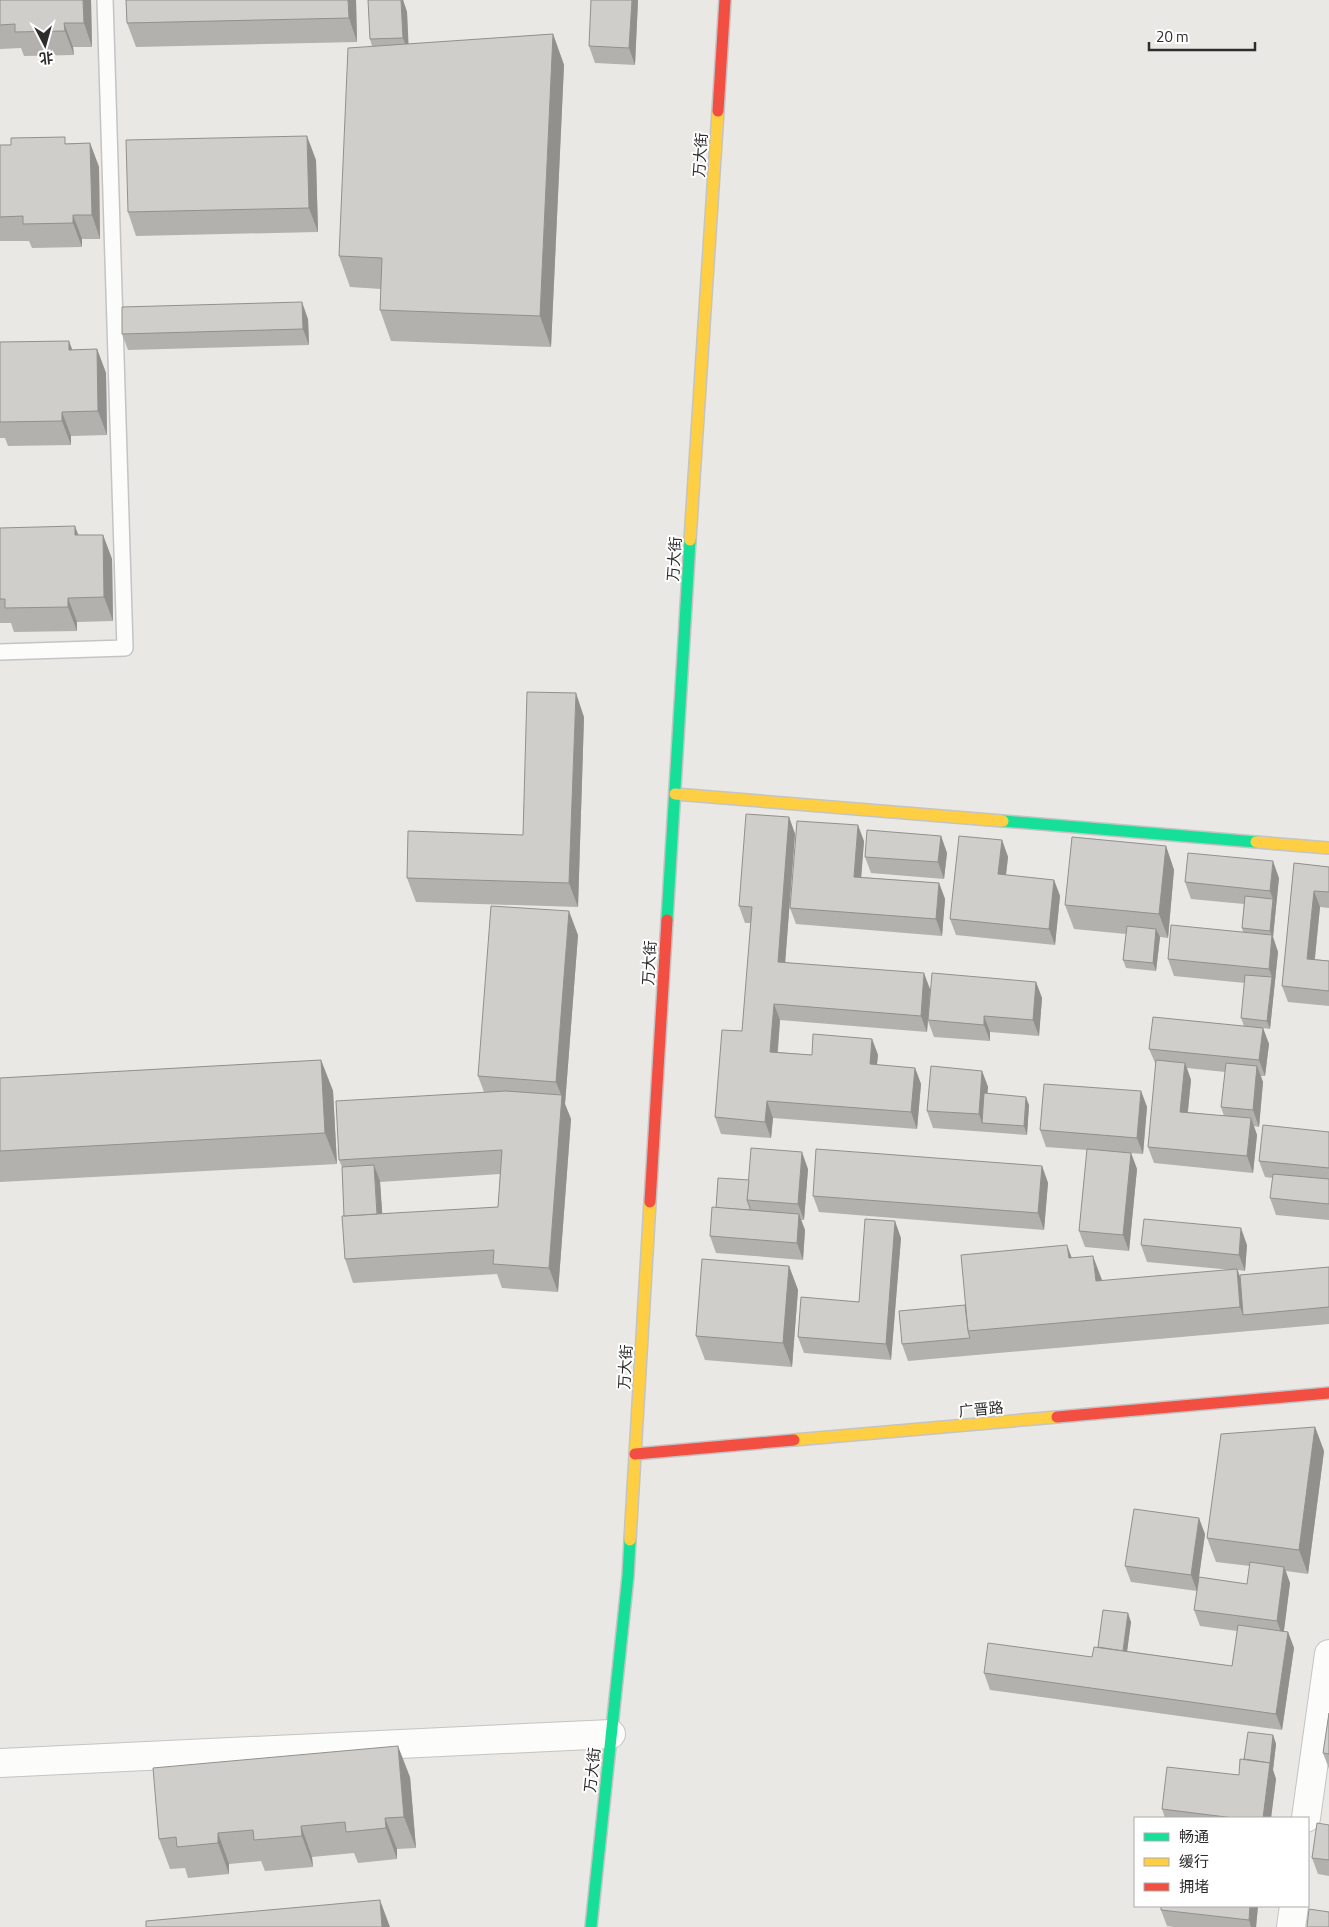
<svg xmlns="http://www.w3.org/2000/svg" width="1329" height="1927" font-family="'Titillium Web','Noto Sans SC',sans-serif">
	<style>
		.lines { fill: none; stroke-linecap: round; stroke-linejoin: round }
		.lane-casing { stroke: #c4c4c4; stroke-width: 18 }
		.street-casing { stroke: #c4c4c4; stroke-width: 30 }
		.fast-casing { stroke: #c4c4c4; stroke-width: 14 }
		.slow-casing { stroke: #c4c4c4; stroke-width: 14 }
		.jam-casing { stroke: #c4c4c4; stroke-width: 14 }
		.lane { stroke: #fcfcfb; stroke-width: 15 }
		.street { stroke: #fcfcfb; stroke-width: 28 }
		.fast { stroke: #16e098; stroke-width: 11 }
		.slow { stroke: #ffcf43; stroke-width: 11 }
		.jam { stroke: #f24e42; stroke-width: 11 }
		.wall { fill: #b2b1ae; fill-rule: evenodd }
		.shaded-wall { fill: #91908d }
		.building { fill: #cfceca; stroke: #91908d }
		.labels { text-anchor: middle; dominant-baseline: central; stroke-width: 4; stroke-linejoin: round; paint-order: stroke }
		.street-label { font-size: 15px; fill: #2d2d2d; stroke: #fff }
	</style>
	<rect width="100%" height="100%" fill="#eae8e4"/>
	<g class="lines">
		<g class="lane-casing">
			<polyline id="lane" points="0,652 125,648 105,0"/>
		</g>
		<g class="street-casing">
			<g id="street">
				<polyline points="0,1763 611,1734"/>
				<polyline points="1306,1818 1329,1654"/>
				<polyline points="1291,1927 1294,1906"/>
			</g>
		</g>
		<g class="fast-casing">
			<g id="fast">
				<polyline points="1003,821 1256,842"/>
				<polyline points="667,920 690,540"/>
				<polyline points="591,1927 628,1576 630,1540"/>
			</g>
		</g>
		<g class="slow-casing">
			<g id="slow">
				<polyline points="690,540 718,111"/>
				<polyline points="675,794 1003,821"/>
				<polyline points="1256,842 1329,848"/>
				<polyline points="794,1440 1057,1417"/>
				<polyline points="630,1540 650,1202"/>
			</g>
		</g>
		<g class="jam-casing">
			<g id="jam">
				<polyline points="718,111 725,0"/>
				<polyline points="650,1202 667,920"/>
				<polyline points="1057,1417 1329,1393"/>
				<polyline points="635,1454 794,1440"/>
			</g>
		</g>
		<use href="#lane" class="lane"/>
		<use href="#street" class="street"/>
		<use href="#fast" class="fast"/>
		<use href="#slow" class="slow"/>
		<use href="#jam" class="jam"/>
	</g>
	<g class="wall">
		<polygon points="0,0 91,0 92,47 73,47 74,55 24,56 21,48 0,49"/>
		<polygon points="126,0 356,0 357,42 136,47 127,23"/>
		<polygon points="368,0 403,0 407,12 408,44 553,34 564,65 551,347 391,341 380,310 381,289 350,287 339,256 372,46 370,39"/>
		<polygon points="638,0 635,65 595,63 589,46"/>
		<polygon points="90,143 99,167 100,239 82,239 82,247 32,248 29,241 0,241 0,145"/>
		<polygon points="316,160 318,232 136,236 128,212"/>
		<polygon points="308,319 309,345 128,350 122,334"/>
		<polygon points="0,342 72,350 97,349 106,373 107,435 71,436 71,445 8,446 5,438 0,438"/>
		<polygon points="0,528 78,535 103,535 112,559 113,621 77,622 77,631 14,632 11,623 0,623"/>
		<polygon points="584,717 578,907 416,902 407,878 523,835"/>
		<polygon points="789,817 795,834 785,962 930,989 1036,982 1042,998 1039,1036 990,1032 990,1041 934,1037 928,1021 927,1032 780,1020 778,1052 812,1055 872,1039 878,1055 877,1065 915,1068 921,1084 917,1129 773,1118 771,1138 721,1134 715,1117 742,1031 751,923 745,923 739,906"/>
		<polygon points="941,836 947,853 944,879 871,873 865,857"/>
		<polygon points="1002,840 1008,857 1006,875 1054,880 1060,896 1055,945 956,935 950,919"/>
		<polygon points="864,841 861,877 939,883 945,899 942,936 796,924 790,908"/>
		<polygon points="1166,846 1174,870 1168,938 1160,937 1156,971 1126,968 1123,960 1126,934 1074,929 1065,905"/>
		<polygon points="1294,863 1329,867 1329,908 1320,907 1315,959 1329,961 1329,1006 1288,1002 1282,986"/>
		<path d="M1279,878L1273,937L1278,952L1270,1029L1263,1028L1269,1044L1265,1076H1261L1263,1082L1259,1127L1254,1126L1257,1135L1253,1173L1154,1163L1148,1147L1156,1065L1149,1049L1244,1026L1241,1018L1245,983L1174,976L1168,959L1243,932L1242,928L1244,904L1191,899L1185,882ZM1187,1068L1225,1072L1221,1107L1224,1116L1188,1112L1191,1080Z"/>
		<path d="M578,935L565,1104L571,1119L558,1292L502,1288L497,1274L353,1283L345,1259L344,1216L342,1167L339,1160L484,1092L478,1076ZM500,1174L498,1207L382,1214L380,1182Z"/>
		<polygon points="321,1060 333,1091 337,1164 0,1182 0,1078"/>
		<polygon points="982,1071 988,1087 987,1094 1029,1105 1027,1135 933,1128 927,1111"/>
		<polygon points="1141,1091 1147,1107 1143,1154 1131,1153 1137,1169 1129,1251 1085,1247 1079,1231 1087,1150 1046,1147 1040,1130"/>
		<polygon points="1329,1132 1329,1220 1276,1215 1270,1198 1273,1178 1265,1177 1259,1161"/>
		<polygon points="1042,1166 1048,1183 1044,1230 819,1212 813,1196"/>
		<polygon points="808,1169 804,1220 801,1220 805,1230 803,1260 716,1253 710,1236 716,1208 749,1180"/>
		<polygon points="901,1238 891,1360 804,1353 798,1337 859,1302"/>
		<polygon points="1141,1245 1247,1245 1245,1271 1238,1270 1240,1277 1329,1267 1329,1324 908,1361 902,1344 965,1305 1072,1258 1102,1281 1232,1270 1147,1262"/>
		<polygon points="789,1266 798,1290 792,1367 705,1360 696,1336"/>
		<polygon points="1315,1427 1324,1451 1308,1574 1286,1571 1290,1583 1284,1631 1288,1632 1294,1648 1282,1730 990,1690 984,1673 1092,1657 1098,1647 1131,1622 1127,1651 1232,1666 1237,1631 1200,1626 1194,1610 1247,1584 1250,1566 1216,1562 1207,1538"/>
		<polygon points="1205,1534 1197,1591 1131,1582 1125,1566"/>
		<polygon points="1329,1713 1329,1769 1323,1753"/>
		<polygon points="1273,1735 1276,1744 1273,1770 1276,1779 1271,1818 1165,1818 1162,1809 1239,1775 1244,1759"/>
		<polygon points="410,1777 416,1848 397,1849 397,1859 358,1863 354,1853 312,1857 313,1867 265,1871 261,1861 229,1864 229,1874 188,1878 185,1868 170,1869 159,1839"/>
		<polygon points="1329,1825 1329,1876 1318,1874 1312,1858"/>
		<polygon points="1258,1906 1256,1927 1174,1927 1167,1926 1161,1910"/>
	</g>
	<g class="shaded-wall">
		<polygon points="83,0 91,0 92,47 84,23"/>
		<polygon points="348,0 356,0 357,42 349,18"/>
		<polygon points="401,0 403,0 407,12 409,54 403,38"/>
		<polygon points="632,0 638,0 635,65 629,48"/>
		<polygon points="64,23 73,47 74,55 65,31"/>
		<polygon points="553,34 564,65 551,347 540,316"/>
		<polygon points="307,136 316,160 318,232 309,208"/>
		<polygon points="90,143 99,167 100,239 92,215"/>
		<polygon points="73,215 82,239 82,247 73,223"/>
		<polygon points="302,302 308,319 309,345 303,329"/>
		<polygon points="69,341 78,365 69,350"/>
		<polygon points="97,349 106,373 107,435 98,411"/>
		<polygon points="62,412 71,436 71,445 62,421"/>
		<polygon points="75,526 84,550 75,535"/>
		<polygon points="103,535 112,559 113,621 104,597"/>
		<polygon points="68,598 77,622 77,631 68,607"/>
		<polygon points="576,693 584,717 578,907 569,883"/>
		<polygon points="789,817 795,834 784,978 778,962"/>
		<polygon points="858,825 864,841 860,893 854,877"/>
		<polygon points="941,836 947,853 944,879 938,862"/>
		<polygon points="1002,840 1008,857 1004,891 998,874"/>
		<polygon points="1166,846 1174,870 1168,938 1159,914"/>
		<polygon points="1273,861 1279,878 1276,907 1270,891"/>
		<polygon points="1054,880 1060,896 1055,945 1049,929"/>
		<polygon points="939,883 945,899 942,936 936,919"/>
		<polygon points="1314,891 1320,907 1313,975 1307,959"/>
		<polygon points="1273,899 1276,907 1273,937 1278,952 1270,1029 1267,1021 1272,977 1269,969 1272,937 1270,931"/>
		<polygon points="569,911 578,935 565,1104 571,1119 558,1292 549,1268 562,1097 556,1082"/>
		<polygon points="1156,929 1160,937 1156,971 1153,963"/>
		<polygon points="924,973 930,989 927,1032 921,1016"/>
		<polygon points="1036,982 1042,998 1039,1036 1033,1020"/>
		<polygon points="774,1004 780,1020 776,1068 770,1052"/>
		<polygon points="984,1016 990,1032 990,1041 984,1025"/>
		<polygon points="1263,1028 1269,1044 1265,1076 1259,1060"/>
		<polygon points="872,1039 878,1055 875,1081 870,1064"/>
		<polygon points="321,1060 333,1091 337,1164 325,1133"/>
		<polygon points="1185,1063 1191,1080 1186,1128 1180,1112"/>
		<polygon points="1257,1066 1263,1082 1259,1127 1253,1110"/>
		<polygon points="915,1068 921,1084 917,1129 911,1112"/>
		<polygon points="982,1071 988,1087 985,1123 982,1123 979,1114"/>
		<polygon points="1141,1091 1147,1107 1143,1154 1137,1138"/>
		<polygon points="1026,1097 1029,1105 1027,1135 1024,1126"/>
		<polygon points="767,1101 773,1118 771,1138 765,1122"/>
		<polygon points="1251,1118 1257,1135 1253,1173 1247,1156"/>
		<polygon points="802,1152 808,1169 804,1220 798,1204"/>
		<polygon points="1131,1153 1137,1169 1129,1251 1123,1235"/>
		<polygon points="374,1165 380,1181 384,1238 378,1222"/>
		<polygon points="1042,1166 1048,1183 1044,1230 1038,1213"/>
		<polygon points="799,1214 805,1230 803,1260 797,1243"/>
		<polygon points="895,1221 901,1238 891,1360 886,1344"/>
		<polygon points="1241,1228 1247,1245 1245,1271 1239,1255"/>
		<polygon points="1067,1245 1076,1269 1069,1258"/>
		<polygon points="1093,1256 1102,1280 1104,1305 1096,1281"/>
		<polygon points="789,1266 798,1290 792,1367 783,1343"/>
		<polygon points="1237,1269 1246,1293 1243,1315 1240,1307"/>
		<polygon points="1315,1427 1324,1451 1308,1574 1299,1550"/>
		<polygon points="1199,1518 1205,1534 1197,1591 1191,1575"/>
		<polygon points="1284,1567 1290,1583 1283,1638 1277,1621"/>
		<polygon points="1128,1613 1131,1622 1125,1667 1122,1658"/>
		<polygon points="1288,1632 1294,1648 1282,1730 1276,1714"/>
		<polygon points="1273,1735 1276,1744 1273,1770 1276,1779 1271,1818 1263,1818"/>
		<polygon points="398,1746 410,1777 416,1848 404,1817"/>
		<polygon points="385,1818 397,1849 397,1859 386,1828"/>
		<polygon points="301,1826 312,1857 313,1867 302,1836"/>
		<polygon points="218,1833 229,1864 229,1874 218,1843"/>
		<polygon points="380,1900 390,1927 382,1927"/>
		<polygon points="1250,1906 1258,1906 1256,1927 1251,1927 1249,1920"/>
	</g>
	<g class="building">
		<polygon points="0,0 83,0 84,23 64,23 65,31 15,32 15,24 0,25"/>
		<polygon points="126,0 348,0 349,18 127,23"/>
		<polygon points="368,0 401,0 403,38 370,39"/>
		<polygon points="591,0 632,0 629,48 589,46"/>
		<polygon points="553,34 540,316 380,310 382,258 339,256 348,48"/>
		<polygon points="307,136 309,208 128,212 126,140"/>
		<polygon points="65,137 65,144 90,143 92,215 73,215 73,223 23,224 23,216 0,217 0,145 11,145 11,138"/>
		<polygon points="302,302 303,329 122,334 122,307"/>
		<polygon points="69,341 69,350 97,349 98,411 62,412 62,421 0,422 0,342"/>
		<polygon points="75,526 75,535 103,535 104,597 68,598 68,607 5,608 5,599 0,599 0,528"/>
		<polygon points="527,692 576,693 569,883 407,878 408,831 523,835"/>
		<polygon points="746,814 789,817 778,962 924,973 921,1016 774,1004 770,1052 812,1055 813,1034 872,1039 870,1064 915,1068 911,1112 767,1101 765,1122 715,1117 722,1030 742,1031 752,907 739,906"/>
		<polygon points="797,821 858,825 854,877 939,883 936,919 790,908"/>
		<polygon points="867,830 941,836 938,862 865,857"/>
		<polygon points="959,836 1002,840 998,874 1054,880 1049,929 950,919"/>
		<polygon points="1072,837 1166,846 1159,914 1065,905"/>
		<polygon points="1188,853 1273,861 1270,891 1185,882"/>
		<polygon points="1294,863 1329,867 1329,892 1314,891 1307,959 1329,961 1329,991 1282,986"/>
		<polygon points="1245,896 1273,899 1270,931 1242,928"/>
		<polygon points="491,906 569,911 556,1082 478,1076"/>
		<polygon points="1171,925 1272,935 1269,969 1168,959"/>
		<polygon points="1127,926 1156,929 1153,963 1123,960"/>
		<polygon points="932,973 1036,982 1033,1020 984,1016 984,1025 928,1020"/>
		<polygon points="1245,975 1272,977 1267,1021 1241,1018"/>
		<polygon points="1153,1017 1263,1028 1259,1060 1149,1049"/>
		<polygon points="321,1060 325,1133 0,1151 0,1078"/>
		<polygon points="1156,1060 1185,1063 1180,1112 1251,1118 1247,1156 1148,1147"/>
		<polygon points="1226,1063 1257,1066 1253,1110 1221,1107"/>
		<polygon points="931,1066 982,1071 979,1114 927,1111"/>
		<polygon points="1044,1084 1141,1091 1137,1138 1040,1130"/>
		<polygon points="506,1091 562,1095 549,1268 493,1264 494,1250 345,1259 342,1216 498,1207 502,1150 339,1160 336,1101"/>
		<polygon points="984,1093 1026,1097 1024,1126 982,1123"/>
		<polygon points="1263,1125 1329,1132 1329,1168 1259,1161"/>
		<polygon points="751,1148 802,1152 798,1204 747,1200"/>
		<polygon points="816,1149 1042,1166 1038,1213 813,1196"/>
		<polygon points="1087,1149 1131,1153 1123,1235 1079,1231"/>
		<polygon points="374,1165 377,1214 344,1216 342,1167"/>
		<polygon points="1273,1174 1329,1179 1329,1204 1270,1198"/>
		<polygon points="718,1178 749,1180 747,1200 750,1208 750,1210 716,1208"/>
		<polygon points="712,1207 799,1214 797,1243 710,1236"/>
		<polygon points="865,1219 895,1221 886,1344 798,1337 801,1297 859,1302"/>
		<polygon points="1144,1219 1241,1228 1239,1255 1141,1245"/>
		<polygon points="1067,1245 1069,1258 1093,1256 1096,1281 1237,1269 1240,1307 968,1331 961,1255"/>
		<polygon points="702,1259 789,1266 783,1343 696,1336"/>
		<polygon points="1329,1267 1329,1307 1243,1315 1240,1275"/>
		<polygon points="965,1305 968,1331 970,1338 902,1344 899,1311"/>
		<polygon points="1315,1427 1299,1550 1207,1538 1221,1434"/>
		<polygon points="1134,1509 1199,1518 1191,1575 1125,1566"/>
		<polygon points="1250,1562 1284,1567 1277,1621 1194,1610 1199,1577 1247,1584"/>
		<polygon points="1103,1610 1128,1613 1123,1651 1098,1647"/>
		<polygon points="1238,1625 1288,1632 1276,1714 984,1673 988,1643 1092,1657 1094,1647 1232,1666"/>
		<polygon points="1329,1713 1329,1754 1323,1753"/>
		<polygon points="1248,1732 1273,1735 1270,1763 1244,1759"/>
		<polygon points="398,1746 404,1817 385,1818 386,1828 346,1832 345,1822 301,1826 302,1836 254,1840 253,1830 218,1833 218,1843 177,1847 176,1837 159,1839 153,1768"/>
		<polygon points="1240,1759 1270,1763 1263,1818 1234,1818 1162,1809 1167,1767 1239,1775"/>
		<polygon points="1317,1823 1329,1825 1329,1860 1312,1858"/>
		<polygon points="380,1900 382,1927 146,1927 146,1921"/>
		<polygon points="1161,1906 1250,1906 1249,1920 1161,1910"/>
		<polygon points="1309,1909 1329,1912 1329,1927 1307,1927"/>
	</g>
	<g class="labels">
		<g class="street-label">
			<text transform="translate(700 155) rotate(-86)">万大街</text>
			<text transform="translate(674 559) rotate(-86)">万大街</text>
			<text transform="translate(649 963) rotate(-87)">万大街</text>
			<text transform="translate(625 1367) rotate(-87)">万大街</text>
			<text transform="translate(981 1409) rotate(-5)">广晋路</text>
			<text transform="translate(592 1770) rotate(-84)">万大街</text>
		</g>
	</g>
	<rect x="1134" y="1817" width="175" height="90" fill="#ffffff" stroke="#ababab"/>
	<rect x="1144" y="1833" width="25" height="8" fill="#16e098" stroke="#ababab"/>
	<text x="1179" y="1842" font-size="15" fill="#2d2d2d">畅通</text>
	<rect x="1144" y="1858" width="25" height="8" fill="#ffcf43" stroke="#ababab"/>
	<text x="1179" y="1867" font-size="15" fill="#2d2d2d">缓行</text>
	<rect x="1144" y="1883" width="25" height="8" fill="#f24e42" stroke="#ababab"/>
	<text x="1179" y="1892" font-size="15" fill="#2d2d2d">拥堵</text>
	<g transform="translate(45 45) rotate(174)" stroke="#ffffff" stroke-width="4" paint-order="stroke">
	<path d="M0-4L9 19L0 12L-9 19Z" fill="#2d2d2d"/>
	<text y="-8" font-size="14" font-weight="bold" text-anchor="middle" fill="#2d2d2d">北</text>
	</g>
	<path d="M1149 42v8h106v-8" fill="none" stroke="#2d2d2d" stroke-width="2.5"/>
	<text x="1156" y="42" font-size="15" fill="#2d2d2d" stroke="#ffffff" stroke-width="4" paint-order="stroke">20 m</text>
</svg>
